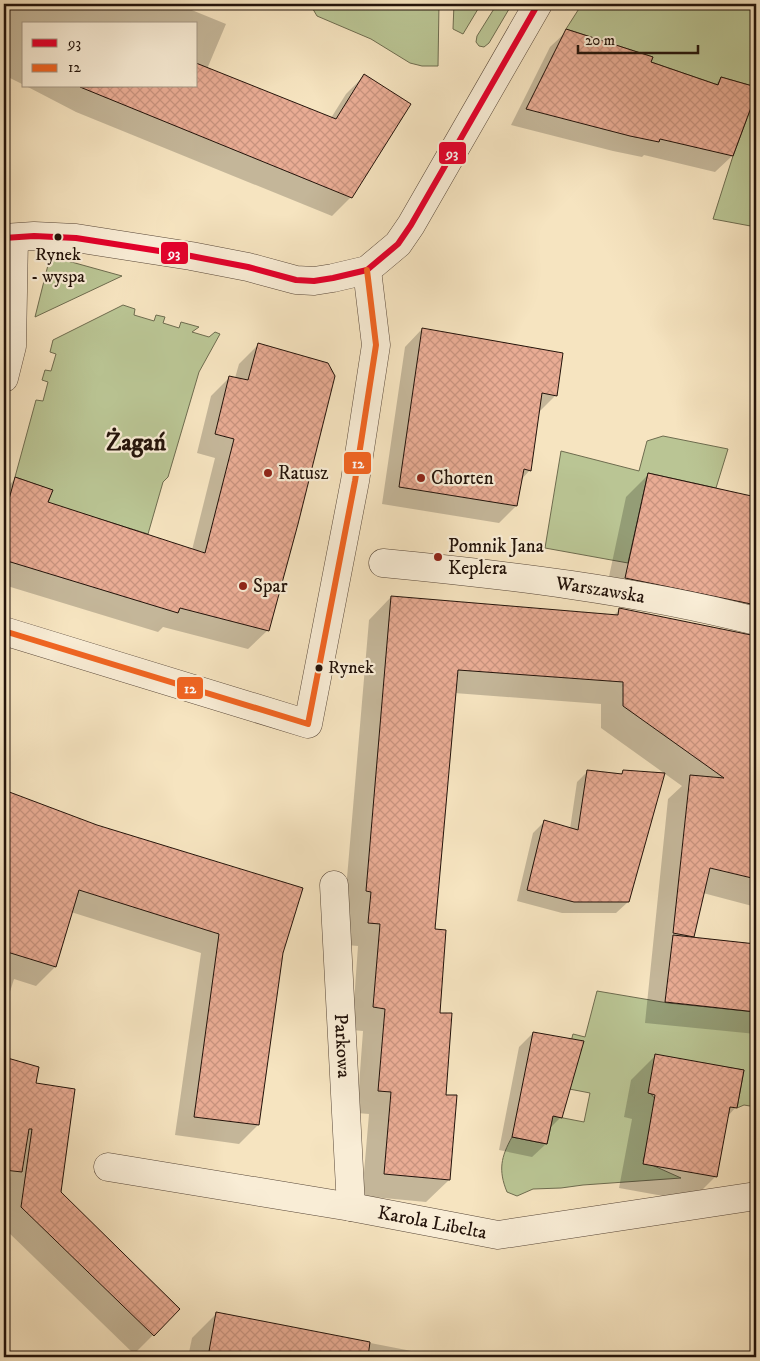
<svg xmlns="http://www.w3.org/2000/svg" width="760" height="1361" font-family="'IM FELL DW Pica',serif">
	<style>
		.green { fill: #bac594; stroke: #6e6c4f }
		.shadow { fill: #0003 }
		.building { fill: url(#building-cross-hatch); stroke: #23130a }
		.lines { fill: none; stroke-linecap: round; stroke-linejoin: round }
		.minor-casing { stroke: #584738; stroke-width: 29 }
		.minor { stroke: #f9edd6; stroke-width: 28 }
		.bus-1-casing { stroke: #f9edd6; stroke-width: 10 }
		.bus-2-casing { stroke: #f9edd6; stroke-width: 10 }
		.bus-1 { stroke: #e4002b; stroke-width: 6 }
		.bus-2 { stroke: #f26522; stroke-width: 6 }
		.bus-dot { fill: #23130a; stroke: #f9edd6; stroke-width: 2 }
		.poi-dot { fill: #8f2418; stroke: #f9edd6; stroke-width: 2 }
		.labels { text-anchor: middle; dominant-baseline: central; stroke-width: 4.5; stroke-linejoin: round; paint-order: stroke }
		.bus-label { font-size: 18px; fill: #23130a; stroke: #f9edd6 }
		.poi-label { font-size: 19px; fill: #23130a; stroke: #f9edd6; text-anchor: start }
		.street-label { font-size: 19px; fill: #23130a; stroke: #f9edd6 }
		.district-label { font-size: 24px; font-weight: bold; fill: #23130a; stroke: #f9edd6 }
		.line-badge { stroke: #f9edd6; stroke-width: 2 }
		.badge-label { font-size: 14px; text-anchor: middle; font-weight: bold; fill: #fff }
	</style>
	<defs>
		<pattern id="building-cross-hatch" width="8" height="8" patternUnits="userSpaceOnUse" patternTransform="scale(1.25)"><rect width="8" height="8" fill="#e9ac94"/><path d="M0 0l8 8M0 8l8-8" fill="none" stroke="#c8937e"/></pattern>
	</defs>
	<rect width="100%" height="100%" fill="#f6e4c0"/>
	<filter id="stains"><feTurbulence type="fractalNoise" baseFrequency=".004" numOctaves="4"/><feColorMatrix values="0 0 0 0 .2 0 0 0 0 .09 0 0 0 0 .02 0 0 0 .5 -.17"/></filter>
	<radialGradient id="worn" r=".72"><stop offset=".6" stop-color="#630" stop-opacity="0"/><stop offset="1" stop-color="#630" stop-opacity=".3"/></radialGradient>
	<g class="green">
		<polygon points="310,4 439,4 438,66 422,66 410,63 371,39 317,16"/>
		<polygon points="454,4 481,4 463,34 453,29"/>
		<polygon points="497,4 512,4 489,43 484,47 479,46 476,42 477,36"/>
		<polygon points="582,4 756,4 756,87 721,77 718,85 651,62 653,57 566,29"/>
		<polygon points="756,94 756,227 713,219 733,156"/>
		<polygon points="57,258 122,276 35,317 48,265 53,259"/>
		<polygon points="123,305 135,309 134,315 154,321 156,315 165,317 163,323 179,328 181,322 199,327 192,332 209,337 215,332 220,334 199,372 168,477 163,482 148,534 48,503 52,490 15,477 36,400 43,401 48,382 42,380 45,370 51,371 56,354 50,352 53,340"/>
		<polygon points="663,436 728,449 716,488 648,473 628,563 545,548 561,451 639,471 647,441"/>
		<path d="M597,991L668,1003L756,1012V1107L744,1105L737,1108L744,1070L655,1056L650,1093L659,1103L643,1161L681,1178L583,1185L561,1188L533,1189L517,1196L507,1192C498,1170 501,1157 512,1137L547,1144L553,1116L584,1122L590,1093L559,1087L573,1034L585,1037Z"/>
	</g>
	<g class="shadow">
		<polygon points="12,4 159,4 170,9 177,4 226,24 207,69 331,118 346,94 364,76 351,197 332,216 76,112 26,86 196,86 196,24 24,24 24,85 4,75 4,31"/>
		<polygon points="330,4 405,4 403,6"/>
		<polygon points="567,31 650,63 715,85 721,78 756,89 732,156 715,172 644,155 642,157 613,151 511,125 550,47"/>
		<polygon points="422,329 556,395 539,412 530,470 521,480 516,506 499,523 382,504 405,347"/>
		<polygon points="258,345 268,630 248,649 163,627 158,632 4,585 4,490 15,479 47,503 192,550 215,458 197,453 211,396 230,377 235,378 239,364"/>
		<polygon points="649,474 756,498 756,907 703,893 693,936 691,938 756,946 756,1034 645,1023 668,799 682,786 601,728 601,704 454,693 434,930 449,1180 426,1202 362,1196 369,1114 357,1113 363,1031 352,1030 358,946 346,945 344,913 369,620 391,597 613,616 619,610 747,636 745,632 737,628 604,600 626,497"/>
		<polygon points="588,771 619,775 623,772 628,902 616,913 562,913 517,901 533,833 544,822 570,829 577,782"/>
		<polygon points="4,792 97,826 281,953 258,1125 239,1144 175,1135 201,953 71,912 55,967 36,986 14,979 4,1011"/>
		<polygon points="533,1033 561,1117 549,1129 546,1144 532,1157 499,1150 519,1047"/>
		<polygon points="656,1055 736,1107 727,1117 716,1176 691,1201 619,1188 632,1119 624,1117 631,1080"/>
		<polygon points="4,1058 37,1068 35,1084 59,1193 179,1309 134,1354 4,1228 14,1147 4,1147"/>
		<polygon points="217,1313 437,1356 437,1357 188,1357 192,1338"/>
	</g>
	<g class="building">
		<polygon points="566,29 653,57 651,62 718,85 721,77 756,87 756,94 733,156 660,139 659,142 630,136 526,109"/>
		<polygon points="196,63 336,119 364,74 411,104 352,198 80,87 196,86"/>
		<polygon points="422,328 563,353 557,396 542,393 531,471 524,469 517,506 399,487"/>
		<polygon points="258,343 328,363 335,376 298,524 269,631 180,608 178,613 4,560 4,518 15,477 53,490 48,502 205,553 234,439 215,434 229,376 248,380"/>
		<polygon points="648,473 756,497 756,605 625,578"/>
		<polygon points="391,596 618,615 619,608 756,636 756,879 710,868 694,937 673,933 690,775 724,778 623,706 623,682 458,670 435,929 446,930 440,1013 452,1013 446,1095 457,1095 450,1180 384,1174 391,1092 378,1091 385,1009 373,1007 380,924 368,923 371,892 366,891"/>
		<polygon points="587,770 622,774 623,770 665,773 629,902 574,902 527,890 544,820 578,830"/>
		<polygon points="4,790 97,825 303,888 283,953 259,1125 194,1117 219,934 79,890 56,967 4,951"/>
		<polygon points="673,935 756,944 756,1012 665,1002"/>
		<polygon points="533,1032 584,1041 562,1118 553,1116 547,1144 512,1137"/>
		<polygon points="655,1054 744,1070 737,1108 730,1107 717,1177 643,1164 655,1095 648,1093"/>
		<polygon points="4,1057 39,1067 36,1083 75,1089 61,1192 180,1309 154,1336 21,1207 32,1129 29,1129 22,1172 4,1170"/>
		<polygon points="216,1312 370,1342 368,1357 208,1357"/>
	</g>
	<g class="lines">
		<g class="minor-casing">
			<g id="minor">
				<polyline points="4,238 34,236 76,238 191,256 248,267 296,280 314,281 333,278 367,270 398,244 411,225 538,4"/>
				<polyline points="4,378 12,346 14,238"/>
				<path id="s1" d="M383,563C508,575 634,590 756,621"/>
				<polyline points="4,631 308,724 355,481 376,345 367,270"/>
				<path id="s2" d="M334,885L351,1207"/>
				<path id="s3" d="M108,1167L351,1207L498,1235L756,1196"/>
			</g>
		</g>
		<use href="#minor" class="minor"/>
		<g class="bus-1-casing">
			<polyline id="bus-1" points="4,238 34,236 76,238 191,256 248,267 296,280 314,281 333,278 367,270 398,244 411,225 538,4"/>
		</g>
		<g class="bus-2-casing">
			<polyline id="bus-2" points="4,631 308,724 355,481 376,345 367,270"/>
		</g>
		<use href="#bus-1" class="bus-1"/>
		<use href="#bus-2" class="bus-2"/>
	</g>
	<g class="bus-dot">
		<circle cx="58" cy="237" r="4.5"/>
		<circle cx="319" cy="668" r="4.5"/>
	</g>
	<g class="poi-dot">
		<circle cx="268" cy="473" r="5"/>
		<circle cx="421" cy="478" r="5"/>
		<circle cx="438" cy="557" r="5"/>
		<circle cx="243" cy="586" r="5"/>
	</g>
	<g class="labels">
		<g class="bus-label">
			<text x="58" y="255">Rynek<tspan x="58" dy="22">- wyspa</tspan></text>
			<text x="328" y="668" text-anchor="start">Rynek</text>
		</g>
		<g class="poi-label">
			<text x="278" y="473">Ratusz</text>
			<text x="431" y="478">Chorten</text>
			<text x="448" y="546">Pomnik Jana<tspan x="448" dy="22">Keplera</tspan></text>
			<text x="253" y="586">Spar</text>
		</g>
		<g class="street-label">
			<text stroke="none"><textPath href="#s1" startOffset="219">Warszawska</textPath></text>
			<text stroke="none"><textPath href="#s2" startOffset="161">Parkowa</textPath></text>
			<text stroke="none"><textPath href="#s3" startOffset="329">Karola Libelta</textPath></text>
		</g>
		<g class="district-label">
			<text x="136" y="443">Żagań</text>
		</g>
	</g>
	<g class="line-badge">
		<rect x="438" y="141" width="29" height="24" rx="5" fill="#e4002b"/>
		<rect x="160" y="241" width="29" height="24" rx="5" fill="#e4002b"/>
		<rect x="343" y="451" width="29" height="24" rx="5" fill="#f26522"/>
		<rect x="176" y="676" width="28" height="24" rx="5" fill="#f26522"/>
	</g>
	<g class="badge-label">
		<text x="452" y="158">93</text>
		<text x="174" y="258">93</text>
		<text x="358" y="468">12</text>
		<text x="190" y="693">12</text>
	</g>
	<rect width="760" height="1361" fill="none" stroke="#f6e4c0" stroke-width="20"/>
	<rect x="5" y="5" width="750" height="1351" fill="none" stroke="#23130a" stroke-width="2.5"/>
	<rect x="10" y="10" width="740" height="1341" fill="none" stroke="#23130a"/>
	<rect x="22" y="22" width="175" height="65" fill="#f9edd6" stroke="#a39684"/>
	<rect x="32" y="39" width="25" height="8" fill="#e4002b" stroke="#a39684"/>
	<text x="68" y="48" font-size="15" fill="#23130a">93</text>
	<rect x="32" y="64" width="25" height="8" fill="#f26522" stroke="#a39684"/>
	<text x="68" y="72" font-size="15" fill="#23130a">12</text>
	<path d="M578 45v8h120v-8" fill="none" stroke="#23130a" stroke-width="2.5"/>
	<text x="585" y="45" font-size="15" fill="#23130a" stroke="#f9edd6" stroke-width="4" paint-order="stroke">20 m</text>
	<rect width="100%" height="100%" filter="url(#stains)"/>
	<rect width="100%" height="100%" fill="url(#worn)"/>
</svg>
